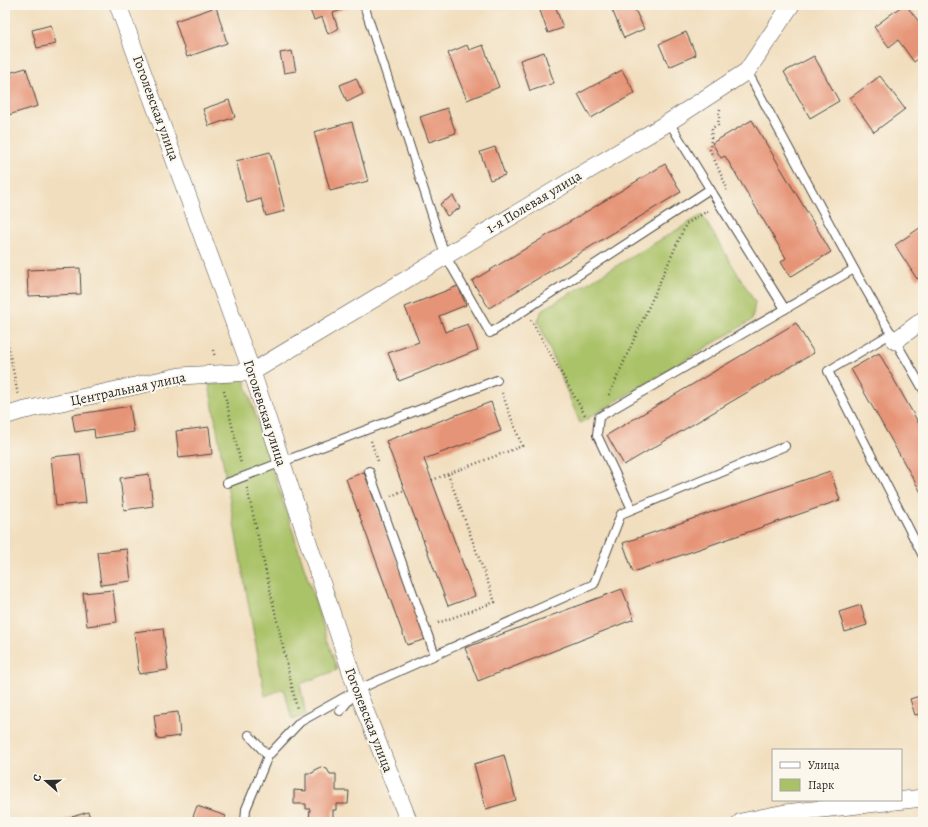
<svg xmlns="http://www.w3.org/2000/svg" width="928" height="827" font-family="Alegreya,serif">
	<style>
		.green { fill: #aac267; stroke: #6a7649 }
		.building { fill: #e69477 }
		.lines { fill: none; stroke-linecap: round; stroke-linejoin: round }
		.service-casing { stroke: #494641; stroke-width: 10 }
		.minor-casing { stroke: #494641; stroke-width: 18 }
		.path { stroke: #494641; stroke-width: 2.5; stroke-dasharray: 1 3; stroke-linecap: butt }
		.service { stroke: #fff; stroke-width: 8 }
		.minor { stroke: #fff; stroke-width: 17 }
		.labels { text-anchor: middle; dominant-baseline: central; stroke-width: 4; stroke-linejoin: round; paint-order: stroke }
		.street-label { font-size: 14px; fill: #2b2b2b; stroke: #fbf7ec }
	</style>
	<rect width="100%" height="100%" fill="#fbf7ec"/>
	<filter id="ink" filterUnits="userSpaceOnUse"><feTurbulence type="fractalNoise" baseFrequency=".025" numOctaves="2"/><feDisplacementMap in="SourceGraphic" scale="8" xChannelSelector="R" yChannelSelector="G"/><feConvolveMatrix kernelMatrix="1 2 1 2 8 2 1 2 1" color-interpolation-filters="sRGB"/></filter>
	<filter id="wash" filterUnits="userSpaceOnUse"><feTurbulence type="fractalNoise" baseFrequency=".012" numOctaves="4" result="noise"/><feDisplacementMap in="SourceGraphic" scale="16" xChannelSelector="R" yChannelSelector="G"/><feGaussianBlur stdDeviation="0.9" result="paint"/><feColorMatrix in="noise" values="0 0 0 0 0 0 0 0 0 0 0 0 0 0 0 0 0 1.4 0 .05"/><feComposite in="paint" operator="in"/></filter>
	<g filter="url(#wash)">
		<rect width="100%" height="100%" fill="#f1debe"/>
		<g class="green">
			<polygon points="702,215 755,302 752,320 580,423 538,321 542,310"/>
			<polygon points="244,379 337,670 300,684 306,715 292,720 284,689 265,696 209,385"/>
		</g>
		<g id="blocks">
			<g class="building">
				<polygon points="308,5 355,5 333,13 338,29 328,34 322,17 314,20"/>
				<polygon points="538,5 555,5 563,28 548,33"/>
				<polygon points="610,5 633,5 644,29 624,38"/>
				<polygon points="903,5 906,5 923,27 923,55 914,62 898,40 889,47 874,27"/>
				<polygon points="216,7 227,43 187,57 175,21"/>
				<polygon points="51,25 56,44 37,48 32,30"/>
				<polygon points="686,32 696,55 669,67 659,44"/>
				<polygon points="467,45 469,50 483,45 499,87 467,100 448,53"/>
				<polygon points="292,51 296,71 284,73 280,53"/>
				<polygon points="544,52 554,83 530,91 520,60"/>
				<polygon points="814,56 839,101 810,118 784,72"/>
				<polygon points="26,68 38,106 5,116 5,74"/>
				<polygon points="622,70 635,93 591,118 578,94"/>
				<polygon points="880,76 905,109 874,132 850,98"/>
				<polygon points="356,78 363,94 347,102 340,85"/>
				<polygon points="229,100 235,117 209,126 203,109"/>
				<polygon points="447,108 456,133 429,142 420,117"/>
				<polygon points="752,120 831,252 790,277 781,262 786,258 725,156 721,158 712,143"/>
				<polygon points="352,122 368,181 330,191 314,132"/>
				<polygon points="495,147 505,175 490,180 480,152"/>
				<polygon points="270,152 285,211 266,216 261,199 247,203 236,161"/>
				<polygon points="665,164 681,192 489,308 472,281"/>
				<polygon points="453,196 460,208 447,216 440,204"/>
				<polygon points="921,227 923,230 923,275 917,279 895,245"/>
				<polygon points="80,268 81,294 28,296 27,270"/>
				<polygon points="458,286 466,305 439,316 445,332 468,324 478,350 399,381 388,353 419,342 405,307"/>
				<polygon points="796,323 814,353 624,465 607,435"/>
				<polygon points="879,353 923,431 923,496 851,369"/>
				<polygon points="491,402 501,431 424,459 475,596 448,606 386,441"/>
				<polygon points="130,406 134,432 95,438 94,429 75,432 72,415"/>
				<polygon points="209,427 212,454 179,458 176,431"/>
				<polygon points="80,454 86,503 56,506 51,457"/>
				<polygon points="830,471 840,500 633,572 623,543"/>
				<polygon points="364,472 426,639 407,645 346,479"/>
				<polygon points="149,474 153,506 124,510 120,478"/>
				<polygon points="127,549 131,581 101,585 97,552"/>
				<polygon points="622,589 634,619 478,681 465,648"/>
				<polygon points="113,590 117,622 87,626 83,593"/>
				<polygon points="861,605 867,625 845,632 839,612"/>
				<polygon points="163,628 168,670 139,674 134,632"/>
				<polygon points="923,695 923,713 915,715 910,699"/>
				<polygon points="178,712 180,736 157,739 154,715"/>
				<polygon points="504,755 516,800 486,809 474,764"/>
				<polygon points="321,767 327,769 330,774 336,774 336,791 349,791 348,804 336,804 336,810 333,810 333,820 336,820 336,822 306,822 306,820 309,820 310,809 306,809 306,804 294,804 294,790 306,791 306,773 313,773 316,769"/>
				<polygon points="197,806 226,816 223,822 191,822"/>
				<polygon points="88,812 92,822 56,822"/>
			</g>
		</g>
	</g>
	<g filter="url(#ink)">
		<use href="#blocks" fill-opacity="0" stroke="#494641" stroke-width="1"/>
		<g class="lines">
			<g class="service-casing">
				<g id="service">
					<polyline points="364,5 445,255 490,333 710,189 669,122"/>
					<polyline points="747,71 854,269 923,389"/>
					<polyline points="710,189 785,309"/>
					<polyline points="892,333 828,371 923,556"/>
					<polyline points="369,471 435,655"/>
					<polyline points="227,483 497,380"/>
					<polyline points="632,509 597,435 599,417 854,269"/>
					<polyline points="340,711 354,694"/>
					<polyline points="249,735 268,756"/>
					<polyline points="245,822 246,809 268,756 300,722 357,690 594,584 621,514 785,446"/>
				</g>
			</g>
			<g class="minor-casing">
				<g id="minor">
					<polyline points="118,5 252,372 357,690 409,822"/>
					<polyline points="895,341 923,320"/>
					<polyline points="5,416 21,411 180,376 252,372 669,122 747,71 791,5"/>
					<polyline points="741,822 785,813 923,798"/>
				</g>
			</g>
			<g class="path">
				<polyline points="720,109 718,125 712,128 710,150 727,188 726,190"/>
				<polyline points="531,320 585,415"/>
				<polyline points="5,330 18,395"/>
				<polyline points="213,350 215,357"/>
				<polyline points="224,391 241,464"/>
				<polyline points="609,395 686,224 709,210"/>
				<polyline points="371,441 378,461"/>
				<polyline points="432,480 448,474"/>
				<polyline points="247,488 297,709"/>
				<polyline points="391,496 405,490"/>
				<polyline points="438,623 495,602 448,474 522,446 502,393"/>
			</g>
			<use href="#service" class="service"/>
			<use href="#minor" class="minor"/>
		</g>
	</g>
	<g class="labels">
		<g class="street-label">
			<text transform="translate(156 108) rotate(70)">Гоголевская улица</text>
			<text transform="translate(534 202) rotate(-31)">1-я Полевая улица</text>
			<text transform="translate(128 389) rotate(-12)">Центральная улица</text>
			<text transform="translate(265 413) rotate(72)">Гоголевская улица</text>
			<text transform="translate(369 720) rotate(69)">Гоголевская улица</text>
		</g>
	</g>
	<rect width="928" height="827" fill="none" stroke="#fbf7ec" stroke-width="20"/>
	<rect x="772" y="749" width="130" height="52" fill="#fbf7ec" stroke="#a8a59f"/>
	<rect x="780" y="762" width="20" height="6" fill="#ffffff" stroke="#a8a59f"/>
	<text x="808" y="769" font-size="12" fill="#2b2b2b">Улица</text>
	<rect x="780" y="779" width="20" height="12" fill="#aac267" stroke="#a8a59f"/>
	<text x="808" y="789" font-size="12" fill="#2b2b2b">Парк</text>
	<g transform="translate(46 781) rotate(290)" stroke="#fbf7ec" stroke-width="3" paint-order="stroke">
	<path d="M0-3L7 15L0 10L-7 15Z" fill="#2b2b2b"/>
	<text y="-6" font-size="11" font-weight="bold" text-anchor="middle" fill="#2b2b2b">С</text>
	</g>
</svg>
